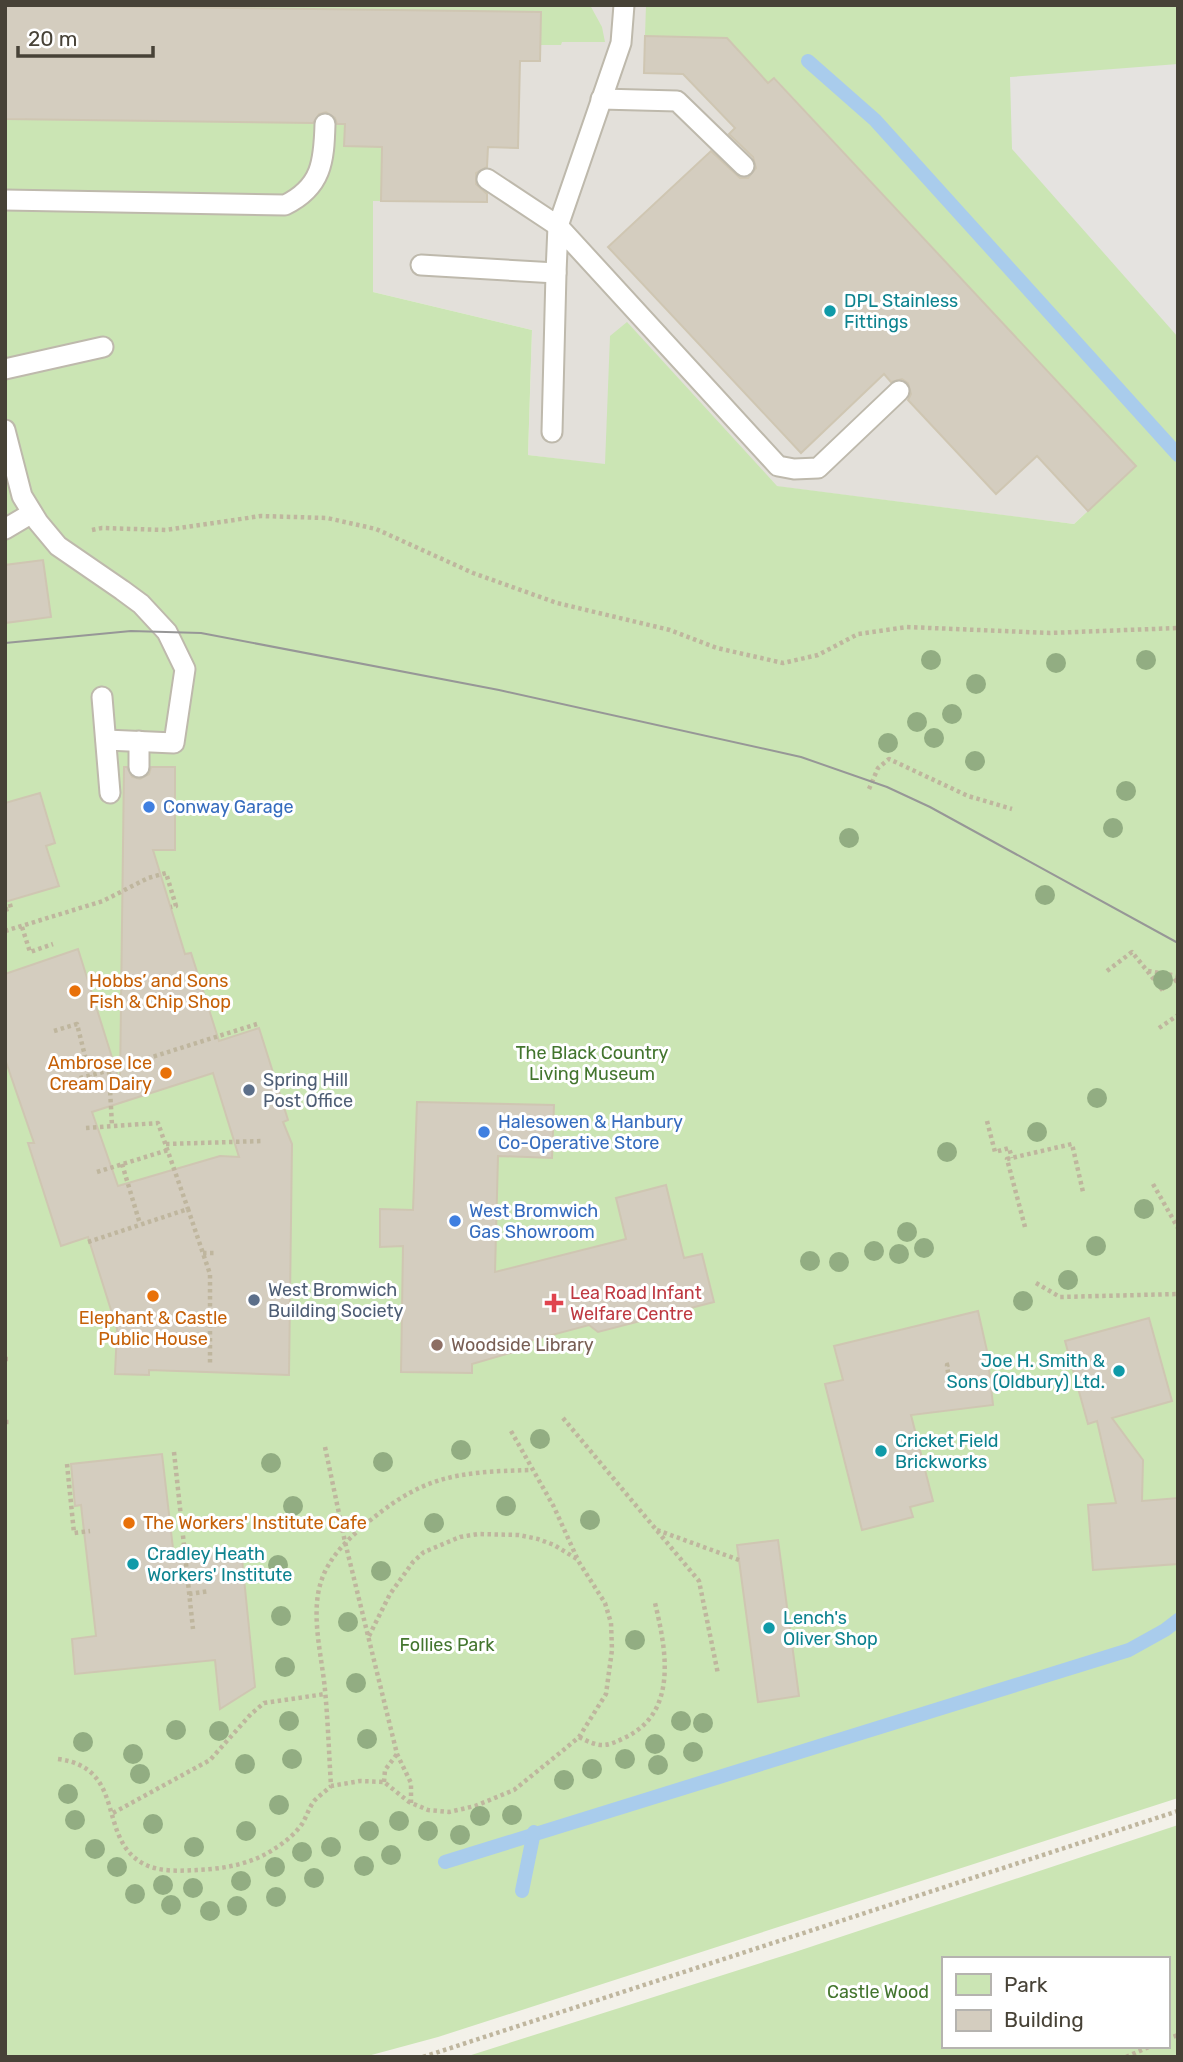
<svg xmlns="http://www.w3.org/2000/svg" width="1183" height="2062" font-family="Rubik,sans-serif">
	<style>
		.industrial { fill: #e3e0da }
		.green { fill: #cbe5b4; fill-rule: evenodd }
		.parking { fill: #e5e3e0 }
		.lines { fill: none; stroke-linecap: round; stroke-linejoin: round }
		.stream { stroke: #a9ccec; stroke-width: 14 }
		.building { fill: #d4cdbf; stroke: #cfc6b2; stroke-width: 2; fill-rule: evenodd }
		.service-casing { stroke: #beb9ac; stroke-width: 23 }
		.path { stroke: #bfb69e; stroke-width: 4.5; stroke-dasharray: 3.5 3.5; stroke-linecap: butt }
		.service { stroke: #fff; stroke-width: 19 }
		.tram { stroke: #979797; stroke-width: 2 }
		.tree { fill: #92ad82 }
		.culture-dot { fill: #0f9aa8; stroke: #fff; stroke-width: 2.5 }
		.shop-dot { fill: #3f7fe0; stroke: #fff; stroke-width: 2.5 }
		.food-dot { fill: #e8710a; stroke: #fff; stroke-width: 2.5 }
		.service-dot { fill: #5c6f8a; stroke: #fff; stroke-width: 2.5 }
		.health-dot { fill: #e0444e; stroke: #fff; stroke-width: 2.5 }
		.education-dot { fill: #8d6e63; stroke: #fff; stroke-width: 2.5 }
		.labels { text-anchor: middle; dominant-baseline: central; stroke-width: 6; stroke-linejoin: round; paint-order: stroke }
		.culture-label { font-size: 18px; fill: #0d838f; stroke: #fff; text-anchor: start }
		.shop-label { font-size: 18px; fill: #366cbe; stroke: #fff; text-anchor: start }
		.food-label { font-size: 18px; fill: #c56008; stroke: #fff; text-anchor: start }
		.park-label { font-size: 18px; fill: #43752e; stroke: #fff }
		.service-label { font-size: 18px; fill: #4e5e75; stroke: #fff; text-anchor: start }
		.health-label { font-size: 18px; fill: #be3a42; stroke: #fff; text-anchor: start }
		.education-label { font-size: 18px; fill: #785e54; stroke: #fff; text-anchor: start }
	</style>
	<rect width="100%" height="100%" fill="#f3f1e9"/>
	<polygon class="industrial" points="5,5 795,5 1178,517 1088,511 1074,524 528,455 532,330 373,292 373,201"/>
	<g class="green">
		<polygon points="5,5 590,5 602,27 605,42 562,42 561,45 541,45 540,61 512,61 511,93 519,94 518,148 488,148 487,202 373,201 373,292 532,330 528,455 605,464 610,336 627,322 777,486 1074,524 1136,466 775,78 768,83 727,38 645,36 646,5 1178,5 1178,1798 438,2037 364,2057 5,2057"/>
		<path d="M1178,1825V2057H465L792,1953ZM943,1959H1167V2046H943Z"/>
	</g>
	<polygon class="parking" points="1178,64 1178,337 1012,149 1010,77"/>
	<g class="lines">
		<g class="stream">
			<polyline points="808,61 875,120 1178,455"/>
			<polyline points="445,1862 1129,1650 1165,1630 1178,1620"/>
			<polyline points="522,1891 534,1832"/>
		</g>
	</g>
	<g class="building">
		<polygon points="5,5 541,12 540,61 520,61 518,148 488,147 487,167 476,173 476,184 487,194 487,202 381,201 382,147 344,146 345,124 337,124 335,118 326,112 319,114 313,123 5,119"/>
		<polygon points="645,36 727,38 768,83 774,78 1136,466 1088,511 1037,456 996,494 908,400 911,394 908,383 902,379 891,382 884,374 801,453 608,247 711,151 740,178 748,178 756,168 753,157 729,134 735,128 683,74 644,73"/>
		<polygon points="43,560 51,617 5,623 5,565"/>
		<path d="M124,767H127L132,777L140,779L149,774L151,767H175V850H153L185,954L191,953L219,1041L259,1028L288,1120L283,1122L292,1144L289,1375L149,1370V1375L115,1374L117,1329L88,1237L61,1246L28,1143H34L5,1059V974L78,949L120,1083ZM213,1073L239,1157L220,1156L118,1186L92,1112Z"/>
		<polygon points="40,793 55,843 46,846 59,886 5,902 5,803"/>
		<polygon points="417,1102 554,1105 552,1158 498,1156 495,1272 626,1239 616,1198 666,1185 684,1258 702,1254 714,1302 598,1332 589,1325 529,1341 524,1349 472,1364 472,1373 401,1372 403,1246 380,1247 380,1209 413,1210"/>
		<polygon points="978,1311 987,1351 993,1405 911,1415 933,1501 910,1507 913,1517 862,1530 825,1384 843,1380 834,1346"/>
		<polygon points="1149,1318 1172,1401 1112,1418 1143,1460 1142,1501 1178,1498 1178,1564 1093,1570 1088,1505 1116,1503 1097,1421 1088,1424 1065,1341"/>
		<polygon points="162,1454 174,1557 241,1549 255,1687 220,1709 215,1660 75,1674 72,1639 96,1636 81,1505 75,1506 71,1464"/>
		<polygon points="778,1540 799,1696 758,1702 737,1545"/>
	</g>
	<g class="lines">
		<g class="service-casing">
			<g id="service">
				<polyline points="601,99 677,101 744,166"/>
				<polyline points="487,179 558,226 621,43 624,5"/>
				<path d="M5,200L285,205C322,187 324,161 325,124"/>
				<polyline points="421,265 556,273 558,226 778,466 794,469 818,468 899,391"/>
				<polyline points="5,369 103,347"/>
				<polyline points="5,430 22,496 38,522 58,546 122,590 141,604 167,632 185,669 174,743 106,740"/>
				<polyline points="552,432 556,273"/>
				<polyline points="5,529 32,513"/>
				<polyline points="102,697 110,793"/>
				<polyline points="139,767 139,741"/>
			</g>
		</g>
		<g class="path">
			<polyline points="92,530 102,528 166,530 261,516 327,518 376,529 473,573 557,603 670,630 717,648 783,663 818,655 858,634 907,627 1050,633 1178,628"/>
			<polyline points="869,789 878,768 889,759 968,796 1012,809"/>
			<polyline points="5,910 11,908 9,901"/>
			<polyline points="22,927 30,952 53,944"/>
			<polyline points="5,931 103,901 148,878 166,873 176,906 171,907"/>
			<polyline points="1107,971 1132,952 1164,992"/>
			<polyline points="1148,971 1178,976"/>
			<polyline points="1162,989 1178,979"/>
			<polyline points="1159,1028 1178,1015"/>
			<polyline points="54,1031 77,1024 90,1076"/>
			<polyline points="109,1071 112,1126"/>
			<polyline points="73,1080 114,1069 257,1024"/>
			<polyline points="987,1121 995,1152 1009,1148 1012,1158"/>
			<polyline points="86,1128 158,1123 188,1209"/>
			<polyline points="166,1144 263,1141"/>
			<polyline points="122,1164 140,1224"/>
			<polyline points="97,1172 168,1150"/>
			<polyline points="1153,1184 1178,1228"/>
			<polyline points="1025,1227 1007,1159 1072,1144 1083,1192"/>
			<polyline points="88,1242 188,1209 210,1274 210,1365"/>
			<polyline points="203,1253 217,1253"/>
			<polyline points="1036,1283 1060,1297 1178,1294"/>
			<polyline points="5,1359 8,1359"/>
			<polyline points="949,1380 947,1365 951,1364"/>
			<polyline points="563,1418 699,1581 718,1674"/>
			<polyline points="5,1422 11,1422"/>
			<polyline points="511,1431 554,1507 577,1558"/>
			<polyline points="325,1447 345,1542 397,1754 411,1783 411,1803"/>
			<polyline points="174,1452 193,1629"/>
			<polyline points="67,1464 74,1533 90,1531"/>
			<polyline points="657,1530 739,1560"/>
			<polyline points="189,1594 209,1591"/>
			<path d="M369,1636L390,1594L413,1562L424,1552L460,1537L478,1534L519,1535L538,1539L554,1545L577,1559L605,1603L611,1623L612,1650L606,1694L579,1737L561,1752L514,1790L475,1806L449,1812L428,1810L409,1802L384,1782L360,1781L331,1786C329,1754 328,1722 325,1690C322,1658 312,1621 319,1589C325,1563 341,1546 360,1529C421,1476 453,1472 531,1470"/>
			<path d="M579,1737C599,1747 604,1748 624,1738C679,1713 666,1649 655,1603"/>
			<path d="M58,1759C128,1768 96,1839 144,1864C159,1872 180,1871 197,1870C223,1869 252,1864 274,1849C284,1843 295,1834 302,1824C307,1816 309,1807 315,1800C320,1795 326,1791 331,1786"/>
			<polyline points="384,1782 385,1770 397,1754"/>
			<polyline points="113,1813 210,1760 251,1714 264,1703 325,1694"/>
			<polyline points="1167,2039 1178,2035"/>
			<polyline points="423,2057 1178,1811"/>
			<polyline points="1126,2057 1151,2046"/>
		</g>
		<use href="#service" class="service"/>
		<polyline class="tram" points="5,643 131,631 201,633 499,690 801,757 887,787 930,807 1178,943"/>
	</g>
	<g class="tree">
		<circle cx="931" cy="660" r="10"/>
		<circle cx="1146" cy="660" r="10"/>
		<circle cx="1056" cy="663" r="10"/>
		<circle cx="976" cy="684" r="10"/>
		<circle cx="952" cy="714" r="10"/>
		<circle cx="917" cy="722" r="10"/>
		<circle cx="934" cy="738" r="10"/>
		<circle cx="888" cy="743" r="10"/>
		<circle cx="975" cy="761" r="10"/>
		<circle cx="1126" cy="791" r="10"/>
		<circle cx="1113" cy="828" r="10"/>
		<circle cx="849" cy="838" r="10"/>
		<circle cx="1045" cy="895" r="10"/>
		<circle cx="1163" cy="980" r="10"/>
		<circle cx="1097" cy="1098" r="10"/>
		<circle cx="1037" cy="1132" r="10"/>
		<circle cx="947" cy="1152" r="10"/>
		<circle cx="1144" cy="1209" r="10"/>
		<circle cx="907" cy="1232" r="10"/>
		<circle cx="1096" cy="1246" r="10"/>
		<circle cx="924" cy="1248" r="10"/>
		<circle cx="874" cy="1251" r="10"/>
		<circle cx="899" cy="1254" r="10"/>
		<circle cx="810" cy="1261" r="10"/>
		<circle cx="839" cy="1262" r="10"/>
		<circle cx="1068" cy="1280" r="10"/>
		<circle cx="1023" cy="1301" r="10"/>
		<circle cx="540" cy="1439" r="10"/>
		<circle cx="461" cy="1450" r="10"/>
		<circle cx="383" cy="1462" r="10"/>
		<circle cx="271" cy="1463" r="10"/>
		<circle cx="293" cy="1506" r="10"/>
		<circle cx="506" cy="1506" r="10"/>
		<circle cx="590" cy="1520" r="10"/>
		<circle cx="434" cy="1523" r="10"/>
		<circle cx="278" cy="1565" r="10"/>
		<circle cx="381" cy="1571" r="10"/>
		<circle cx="281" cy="1616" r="10"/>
		<circle cx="348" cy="1622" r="10"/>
		<circle cx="635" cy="1640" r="10"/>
		<circle cx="285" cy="1667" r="10"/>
		<circle cx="356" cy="1683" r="10"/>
		<circle cx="289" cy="1721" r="10"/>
		<circle cx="681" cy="1721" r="10"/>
		<circle cx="703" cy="1723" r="10"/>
		<circle cx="176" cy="1730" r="10"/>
		<circle cx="219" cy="1731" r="10"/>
		<circle cx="367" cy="1739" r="10"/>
		<circle cx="83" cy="1742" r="10"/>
		<circle cx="655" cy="1744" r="10"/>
		<circle cx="693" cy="1752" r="10"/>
		<circle cx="133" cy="1754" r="10"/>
		<circle cx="292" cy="1759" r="10"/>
		<circle cx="625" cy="1759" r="10"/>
		<circle cx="245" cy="1764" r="10"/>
		<circle cx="658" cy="1765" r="10"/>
		<circle cx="592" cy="1769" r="10"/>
		<circle cx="140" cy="1774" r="10"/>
		<circle cx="564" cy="1780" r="10"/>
		<circle cx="68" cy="1794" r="10"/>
		<circle cx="279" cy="1805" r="10"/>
		<circle cx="512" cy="1815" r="10"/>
		<circle cx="480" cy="1816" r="10"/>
		<circle cx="75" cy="1820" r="10"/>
		<circle cx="399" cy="1821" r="10"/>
		<circle cx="153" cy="1824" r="10"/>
		<circle cx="246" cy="1831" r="10"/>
		<circle cx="369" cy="1831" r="10"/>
		<circle cx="428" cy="1831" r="10"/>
		<circle cx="460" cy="1835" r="10"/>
		<circle cx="194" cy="1847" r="10"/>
		<circle cx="331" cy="1847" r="10"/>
		<circle cx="95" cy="1849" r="10"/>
		<circle cx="302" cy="1852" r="10"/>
		<circle cx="391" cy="1855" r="10"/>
		<circle cx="364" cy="1866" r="10"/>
		<circle cx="117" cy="1867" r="10"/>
		<circle cx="275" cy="1867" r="10"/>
		<circle cx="314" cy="1878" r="10"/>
		<circle cx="241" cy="1881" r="10"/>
		<circle cx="163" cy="1885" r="10"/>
		<circle cx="193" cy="1888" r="10"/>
		<circle cx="135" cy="1894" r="10"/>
		<circle cx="276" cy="1897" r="10"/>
		<circle cx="171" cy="1905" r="10"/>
		<circle cx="237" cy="1906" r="10"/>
		<circle cx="210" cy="1911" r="10"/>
	</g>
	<g class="culture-dot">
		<circle cx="830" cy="311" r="7"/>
		<circle cx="1119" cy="1371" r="7"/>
		<circle cx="881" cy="1451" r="7"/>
		<circle cx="133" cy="1564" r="7"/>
		<circle cx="769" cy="1628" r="7"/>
	</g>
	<g class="shop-dot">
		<circle cx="149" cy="807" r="7"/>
		<circle cx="484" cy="1132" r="7"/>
		<circle cx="455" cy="1221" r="7"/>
	</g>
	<g class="food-dot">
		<circle cx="75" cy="991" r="7"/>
		<circle cx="166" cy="1073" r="7"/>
		<circle cx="153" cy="1296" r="7"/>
		<circle cx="129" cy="1523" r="7"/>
	</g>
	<g class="service-dot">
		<circle cx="249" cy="1090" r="7"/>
		<circle cx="254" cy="1300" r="7"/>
	</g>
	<path class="health-dot" d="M550.5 1292.5h7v7h7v7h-7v7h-7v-7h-7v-7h7z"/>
	<circle class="education-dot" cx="437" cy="1345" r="7"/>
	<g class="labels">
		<g class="culture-label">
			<text x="844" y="301">DPL Stainless<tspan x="844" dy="21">Fittings</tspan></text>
			<text x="1105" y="1361" text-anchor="end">Joe H. Smith &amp;<tspan x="1105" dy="21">Sons (Oldbury) Ltd.</tspan></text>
			<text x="895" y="1441">Cricket Field<tspan x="895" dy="21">Brickworks</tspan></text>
			<text x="147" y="1554">Cradley Heath<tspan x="147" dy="21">Workers' Institute</tspan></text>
			<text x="783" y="1618">Lench's<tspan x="783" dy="21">Oliver Shop</tspan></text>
		</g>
		<g class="shop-label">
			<text x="163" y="807">Conway Garage</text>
			<text x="498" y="1122">Halesowen &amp; Hanbury<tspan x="498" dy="21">Co-Operative Store</tspan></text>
			<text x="469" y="1211">West Bromwich<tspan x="469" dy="21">Gas Showroom</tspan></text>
		</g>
		<g class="food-label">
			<text x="89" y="981">Hobbs’ and Sons<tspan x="89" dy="21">Fish &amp; Chip Shop</tspan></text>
			<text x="152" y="1063" text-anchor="end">Ambrose Ice<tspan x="152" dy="21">Cream Dairy</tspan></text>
			<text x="153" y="1318" text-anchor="middle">Elephant &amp; Castle<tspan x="153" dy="21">Public House</tspan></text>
			<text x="143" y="1523">The Workers' Institute Cafe</text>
		</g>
		<g class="park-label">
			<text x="592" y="1053">The Black Country<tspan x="592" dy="21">Living Museum</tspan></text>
			<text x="447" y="1645">Follies Park</text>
			<text x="878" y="1992">Castle Wood</text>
		</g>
		<g class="service-label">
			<text x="263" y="1080">Spring Hill<tspan x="263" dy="21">Post Office</tspan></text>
			<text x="268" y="1290">West Bromwich<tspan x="268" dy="21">Building Society</tspan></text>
		</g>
		<g class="health-label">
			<text x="570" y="1293">Lea Road Infant<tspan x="570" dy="21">Welfare Centre</tspan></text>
		</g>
		<g class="education-label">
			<text x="451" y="1345">Woodside Library</text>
		</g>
	</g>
	<rect width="1183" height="2062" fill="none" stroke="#474237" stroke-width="14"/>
	<rect x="942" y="1957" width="228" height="91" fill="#ffffff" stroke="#b5b3af" stroke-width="2"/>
	<rect x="956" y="1974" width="35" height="21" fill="#cbe5b4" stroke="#b5b3af" stroke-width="2"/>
	<text x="1004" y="1992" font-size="21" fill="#474237">Park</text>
	<rect x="956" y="2010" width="35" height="21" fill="#d4cdbf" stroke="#b5b3af" stroke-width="2"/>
	<text x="1004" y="2027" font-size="21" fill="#474237">Building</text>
	<path d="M18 46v10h135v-10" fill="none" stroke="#474237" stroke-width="3.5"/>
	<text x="28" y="46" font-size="21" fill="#474237" stroke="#ffffff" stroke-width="5" paint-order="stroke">20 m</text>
</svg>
